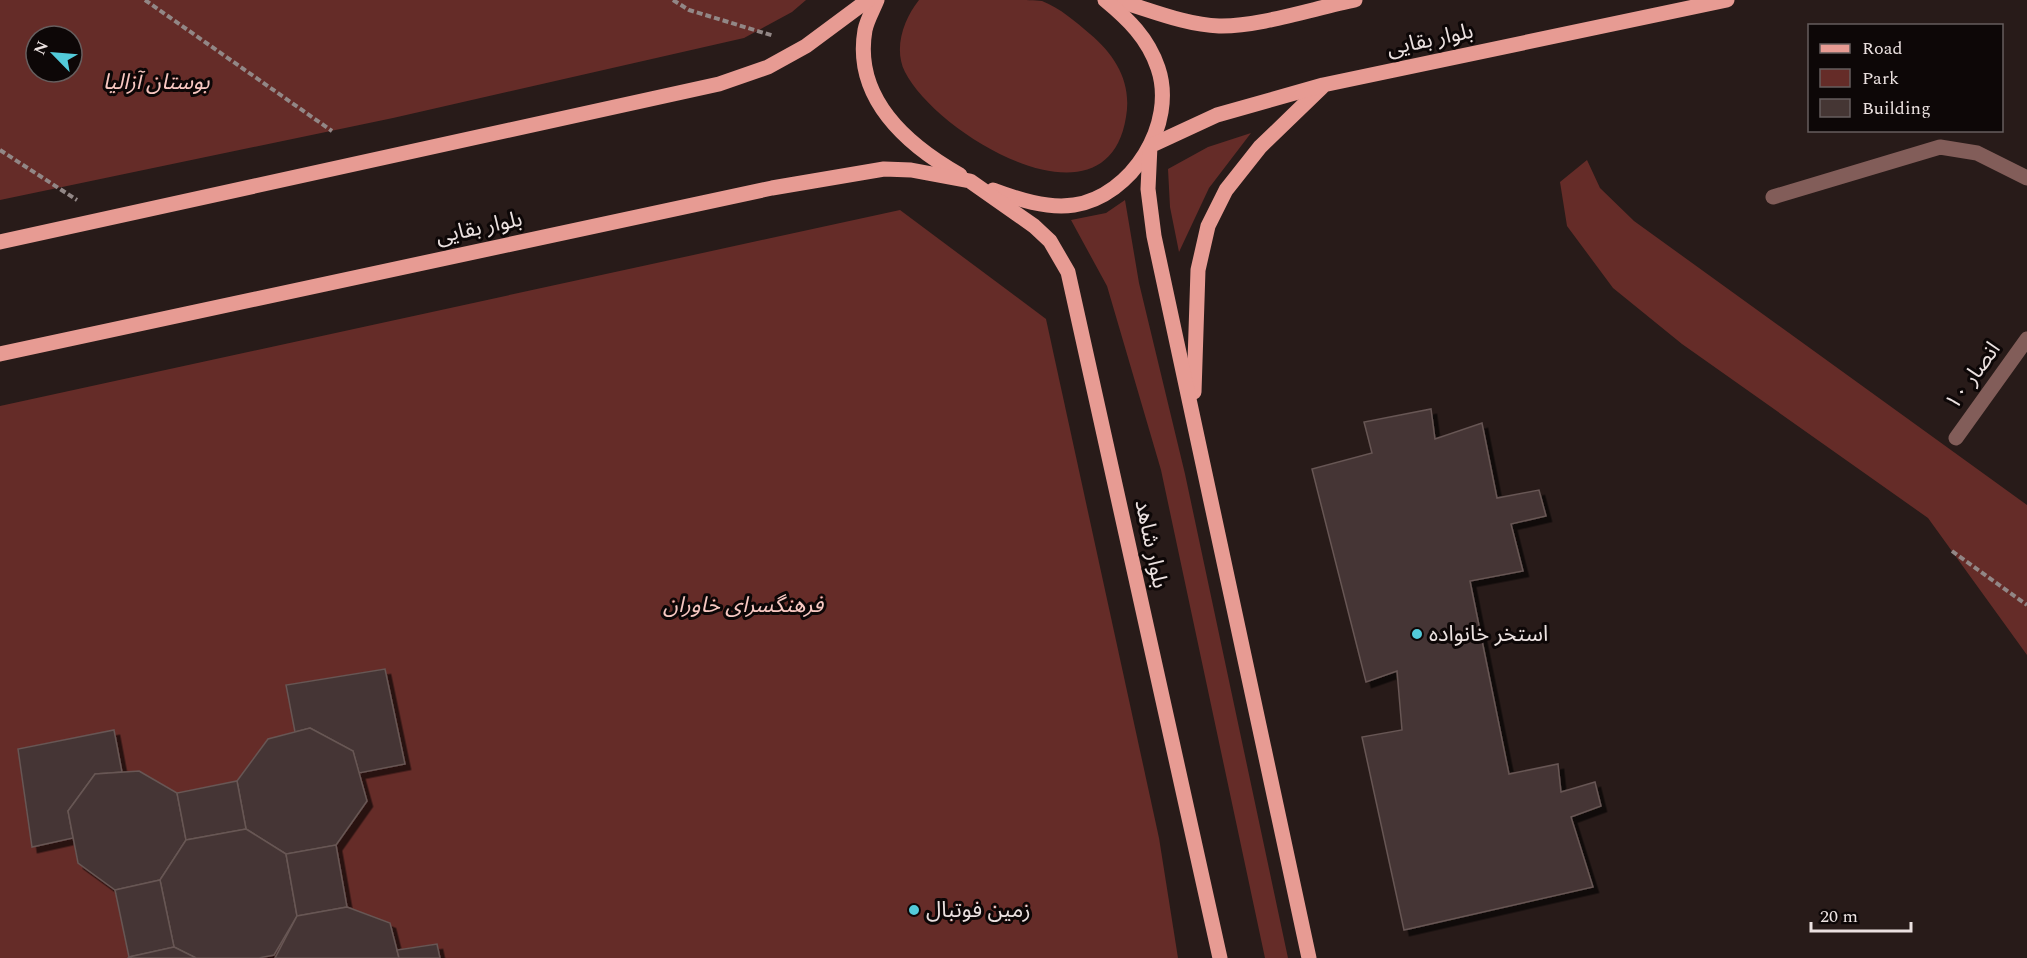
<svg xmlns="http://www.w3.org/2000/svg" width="2027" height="958" font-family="Spectral,'Noto Sans Arabic',serif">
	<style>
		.green { fill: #652c28; fill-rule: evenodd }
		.building { fill: #453634; stroke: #675654; stroke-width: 1.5; filter: url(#shadow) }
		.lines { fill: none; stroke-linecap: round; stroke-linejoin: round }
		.path { stroke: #928786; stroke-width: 4; stroke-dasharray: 6 3; stroke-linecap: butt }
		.minor { stroke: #825d59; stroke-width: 15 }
		.major { stroke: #e79b93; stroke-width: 15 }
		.poi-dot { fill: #53cbda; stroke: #0d0707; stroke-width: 2 }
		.labels { text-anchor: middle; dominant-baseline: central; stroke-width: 6; stroke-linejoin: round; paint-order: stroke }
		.street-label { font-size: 22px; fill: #ebe1e0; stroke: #0d0707 }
		.park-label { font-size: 22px; font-style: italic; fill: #f8c8c2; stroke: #0d0707 }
		.poi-label { font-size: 22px; fill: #ebe1e0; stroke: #0d0707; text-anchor: start }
	</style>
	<defs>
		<filter id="shadow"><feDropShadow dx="5.5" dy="5.5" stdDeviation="0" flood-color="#0009"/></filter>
	</defs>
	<rect width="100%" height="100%" fill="#281b19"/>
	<g class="green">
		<path d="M0,0H806L792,12L744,38L393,118L0,200ZM36,36H72V72H36Z"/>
		<path d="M919,0C949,0 980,0 1010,0C1019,0 1033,0 1042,1C1060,8 1076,22 1090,34C1116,56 1132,83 1126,117C1107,237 936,134 905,72C893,48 904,19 919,0Z"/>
		<polygon points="1251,133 1209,188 1179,252 1170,207 1168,169 1208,147"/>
		<polygon points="1587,160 1600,188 1634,221 2027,505 2027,655 1928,518 1682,344 1613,288 1567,226 1560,182"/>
		<polygon points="1125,200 1139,283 1185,474 1288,958 1265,958 1161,470 1107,286 1071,220 1106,213"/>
		<polygon points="900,210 1046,319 1159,838 1178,958 0,958 0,406"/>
	</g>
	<g class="building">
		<polygon points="1431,409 1435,439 1482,423 1497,498 1539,490 1546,516 1511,524 1523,571 1470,581 1509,774 1558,764 1561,792 1595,782 1601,806 1571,817 1593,887 1404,930 1362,737 1402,730 1397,671 1366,682 1312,469 1372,453 1364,422"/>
		<polygon points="385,669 405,764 359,773 353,751 310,728 295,732 286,685"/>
		<polygon points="310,728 353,751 367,801 336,845 286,854 246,829 237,781 268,739"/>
		<polygon points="114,730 122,772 95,774 68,811 73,838 32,847 18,749"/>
		<polygon points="139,771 177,793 186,840 160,880 115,890 78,863 68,811 95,774"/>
		<polygon points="237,781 246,829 186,840 177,793"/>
		<polygon points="246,829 286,854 297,916 274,955 259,958 196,958 174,947 160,880 186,840"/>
		<polygon points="336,845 347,907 297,916 286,854"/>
		<polygon points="160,880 174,947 129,957 115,890"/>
		<polygon points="347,907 390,923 399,958 275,958 297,916"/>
		<polygon points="437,944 440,958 399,958 397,950"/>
		<polygon points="174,947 196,958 128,958 129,957"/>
	</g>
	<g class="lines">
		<g class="path">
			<polyline points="145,0 332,131"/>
			<polyline points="673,0 689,10 774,36"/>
			<polyline points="0,150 77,200"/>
			<polyline points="1952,551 2027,605"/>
		</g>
		<g class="minor">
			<polyline points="1773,197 1940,147 1977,153 2027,178"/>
			<polyline points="1956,438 2027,339"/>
		</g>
		<g class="major">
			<path d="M877,0C873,10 867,20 865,30C853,98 907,145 960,175"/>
			<path d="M1116,0C1148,9 1185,25 1219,26C1258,27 1315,8 1355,0"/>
			<path d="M993,190C1017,199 1047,209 1074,205C1132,196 1177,124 1158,68C1148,38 1128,19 1105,0"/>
			<polyline points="0,242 719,84 768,67 806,46 868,0"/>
			<polyline points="0,354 772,188 884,169 911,170 970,181 1034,226 1050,241 1068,272 1220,958"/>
			<polyline points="1194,392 1198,270 1208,226 1226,190 1260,147 1322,87"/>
			<polyline points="1309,958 1154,236 1148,189 1150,146 1217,115 1323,85 1727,0"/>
		</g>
	</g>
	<g class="poi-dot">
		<circle cx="1417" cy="634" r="6"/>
		<circle cx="914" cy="910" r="6"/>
	</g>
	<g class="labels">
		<g class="street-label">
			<text transform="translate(1430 40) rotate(-12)">بلوار بقایی</text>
			<text transform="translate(479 228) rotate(-12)">بلوار بقایی</text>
			<text transform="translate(1973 376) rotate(-54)">انصار ۱۰</text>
			<text transform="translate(1151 544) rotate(78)">بلوار شاهد</text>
		</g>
		<g class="park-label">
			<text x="156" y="82">بوستان آزالیا</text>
			<text x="743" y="605">فرهنگسرای خاوران</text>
		</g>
		<g class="poi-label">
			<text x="1429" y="634">استخر خانواده</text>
			<text x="926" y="910">زمین فوتبال</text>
		</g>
	</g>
	<rect x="1808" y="24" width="195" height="108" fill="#0d0707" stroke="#665e5e" stroke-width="1.5"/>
	<rect x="1820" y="44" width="30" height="9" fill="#e79b93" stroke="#665e5e" stroke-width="1.5"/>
	<text x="1862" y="54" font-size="18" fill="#ebe1e0">Road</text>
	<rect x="1820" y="69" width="30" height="18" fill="#652c28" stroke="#665e5e" stroke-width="1.5"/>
	<text x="1862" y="84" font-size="18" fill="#ebe1e0">Park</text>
	<rect x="1820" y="99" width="30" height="18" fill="#453634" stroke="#665e5e" stroke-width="1.5"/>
	<text x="1862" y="114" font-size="18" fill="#ebe1e0">Building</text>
	<g transform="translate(54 54) rotate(295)"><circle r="28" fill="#0d0707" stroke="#665e5e" stroke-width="1.5"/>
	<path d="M0-4.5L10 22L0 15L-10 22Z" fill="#53cbda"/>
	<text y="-9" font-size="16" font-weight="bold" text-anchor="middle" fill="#ebe1e0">N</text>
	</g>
	<path d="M1811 922v9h100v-9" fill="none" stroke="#ebe1e0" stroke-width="3"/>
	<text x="1820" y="922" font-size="18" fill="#ebe1e0" stroke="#0d0707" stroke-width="4.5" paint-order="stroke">20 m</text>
</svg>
